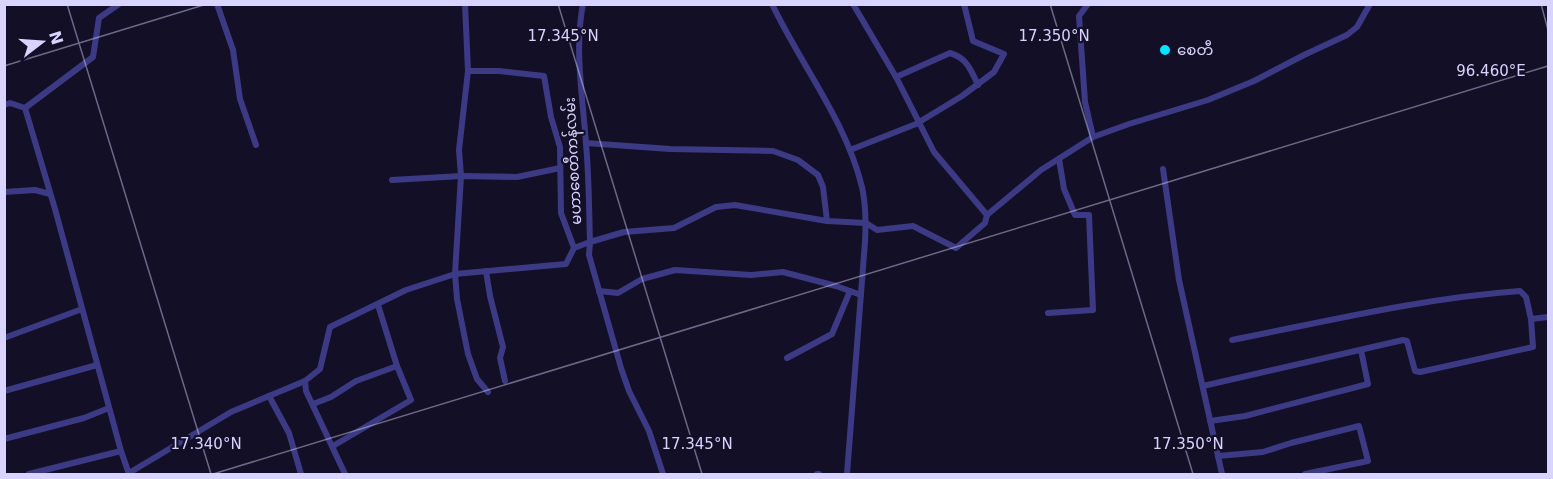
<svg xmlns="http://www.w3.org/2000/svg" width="1553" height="479" font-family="'DejaVu Sans','Noto Sans Myanmar',sans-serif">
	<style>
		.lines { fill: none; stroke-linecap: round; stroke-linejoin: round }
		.minor { stroke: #3d3a85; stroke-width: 6 }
		.ticks { fill: none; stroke: #d9d4ff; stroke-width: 1.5; stroke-opacity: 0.45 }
		.poi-dot { fill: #00e5ff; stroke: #130f26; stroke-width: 2 }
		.labels { text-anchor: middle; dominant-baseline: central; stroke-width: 4.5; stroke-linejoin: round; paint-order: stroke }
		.poi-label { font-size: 15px; fill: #d9d4ff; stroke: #130f26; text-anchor: start }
		.street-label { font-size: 15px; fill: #d9d4ff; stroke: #130f26 }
		.ticks-label { font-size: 15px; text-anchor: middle; fill: #d9d4ff; stroke: #130f26; stroke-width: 4.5; stroke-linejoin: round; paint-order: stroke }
	</style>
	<rect width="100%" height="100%" fill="#130f26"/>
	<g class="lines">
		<g class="minor">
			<polyline points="217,4 233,50 240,99 256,145"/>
			<polyline points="465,4 468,71 459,150 461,176 455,274 457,299 468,354 477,379 488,392"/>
			<path d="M772,4C801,65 846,121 862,187C866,205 866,224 865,242L847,474"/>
			<polyline points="853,4 896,77 934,152 987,215 1041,170 1093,137 1129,124 1208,100 1254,81 1304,55 1347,35 1357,27 1370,4"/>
			<polyline points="1088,4 1079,16 1085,102 1093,137"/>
			<polyline points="468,71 499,71 544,76 551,117 560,147 561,213 574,248"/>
			<path d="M896,77L950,53C967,58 971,70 978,85"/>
			<polyline points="4,105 10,103 25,108"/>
			<polyline points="25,108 55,209 121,451 129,474"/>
			<polyline points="25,108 93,57 99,18 119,4"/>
			<polyline points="586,143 670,149 773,151 798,160 818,175 823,187 827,221"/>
			<polyline points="850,150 916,124 962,96 994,72 1004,54 973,41 964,4"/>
			<polyline points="1163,169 1179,280 1222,474"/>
			<polyline points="392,180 461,176 517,177 560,168"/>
			<polyline points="4,192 35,190 50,194"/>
			<polyline points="486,271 490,296 503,347 500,358 505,381"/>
			<polyline points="599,291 618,293 642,279 675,270 751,275 783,272 836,286 861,295"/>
			<polyline points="1048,313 1093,310 1089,215 1075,215 1064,189 1059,159"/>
			<polyline points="4,338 82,309"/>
			<path d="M1232,340C1328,321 1423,298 1520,291L1526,297L1531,319"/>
			<polyline points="787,358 832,334 850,291"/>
			<polyline points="305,381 306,391 345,474"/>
			<polyline points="1203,386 1403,340 1407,341 1415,371 1420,372 1533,347 1531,319 1548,317"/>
			<polyline points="4,391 97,365"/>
			<polyline points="269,396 289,433 301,474"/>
			<polyline points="313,404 331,397 356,381 397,366"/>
			<polyline points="1210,421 1245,416 1368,384 1361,350"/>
			<polyline points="4,439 84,418 109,408"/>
			<polyline points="333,446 411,400 397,366 378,305"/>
			<polyline points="1218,456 1263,452 1291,443 1359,426 1368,461 1305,474"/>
			<path d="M129,473L231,412L305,381L320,369L330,327L406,290L455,274L566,264L574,248L590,242C589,209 589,176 586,144C583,98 574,50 583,4"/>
			<polyline points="29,474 121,451"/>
			<polyline points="663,474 649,431 629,391 621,368 589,255 590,242 624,232 674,228 716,207 735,205 827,221 866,223 877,230 913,226 956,248 985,223 987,215"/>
			<polyline points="817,474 819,474"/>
		</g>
	</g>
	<path class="ticks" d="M67,4L211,474M558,4L702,474M1050,4L1193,474M1541,4L1548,30M4,66L207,4M213,474L1548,66"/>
	<circle class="poi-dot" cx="1165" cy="50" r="6"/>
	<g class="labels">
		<g class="poi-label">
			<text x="1177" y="50">စေတီ</text>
		</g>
		<g class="street-label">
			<text transform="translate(573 161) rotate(-93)">မဟာစေတီကန်လမ်း</text>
		</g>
	</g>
	<g class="ticks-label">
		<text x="563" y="41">17.345°N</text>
		<text x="1054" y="41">17.350°N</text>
		<text x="1491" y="76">96.460°E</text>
		<text x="206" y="449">17.340°N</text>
		<text x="697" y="449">17.345°N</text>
		<text x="1188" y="449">17.350°N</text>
	</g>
	<rect width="1553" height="479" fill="none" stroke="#d9d4ff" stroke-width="12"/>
	<g transform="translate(42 42) rotate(73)" stroke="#130f26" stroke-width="4.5" paint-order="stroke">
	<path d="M0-4.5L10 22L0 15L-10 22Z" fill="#d9d4ff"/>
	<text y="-9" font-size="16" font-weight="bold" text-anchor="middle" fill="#d9d4ff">N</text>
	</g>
</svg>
